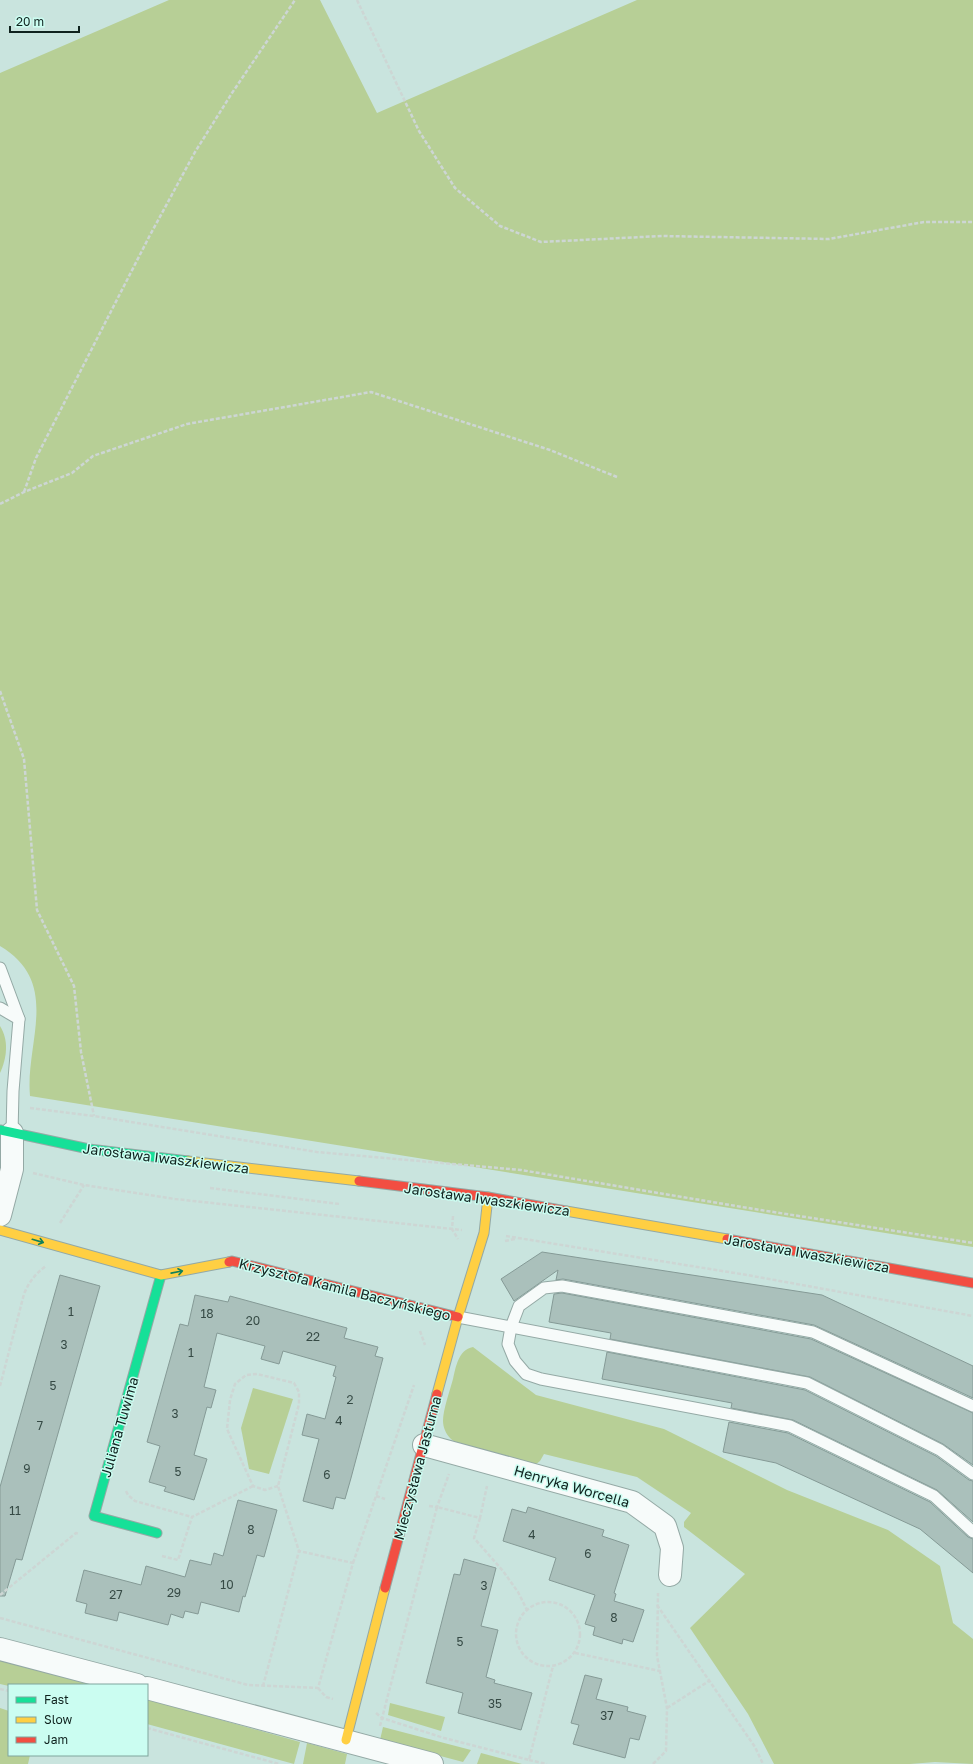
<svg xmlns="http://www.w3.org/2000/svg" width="973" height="1764" font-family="'Golos Text',sans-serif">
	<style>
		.green { fill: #b7cf96 }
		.building { fill: #aac0bb; stroke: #859a96 }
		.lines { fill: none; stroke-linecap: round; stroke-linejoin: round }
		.lane-casing { stroke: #94a9a5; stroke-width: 13 }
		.street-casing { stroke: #94a9a5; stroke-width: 24 }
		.fast-casing { stroke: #94a9a5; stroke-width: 11 }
		.slow-casing { stroke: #94a9a5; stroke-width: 11 }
		.jam-casing { stroke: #94a9a5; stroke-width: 11 }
		.path { stroke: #cdd6d4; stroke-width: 2.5; stroke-dasharray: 4 2; stroke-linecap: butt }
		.lane { stroke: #f7fbfa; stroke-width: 11 }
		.street { stroke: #f7fbfa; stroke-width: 22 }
		.fast { stroke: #16e098; stroke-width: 9 }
		.slow { stroke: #ffcf43; stroke-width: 9 }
		.jam { stroke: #f24e42; stroke-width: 9 }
		.oneway { stroke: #12815b }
		.labels { text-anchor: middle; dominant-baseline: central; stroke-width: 3; stroke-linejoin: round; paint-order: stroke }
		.number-label { font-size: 12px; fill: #364a45 }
		.street-label { font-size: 14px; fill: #0f221e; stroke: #cbfdf1 }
	</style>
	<rect width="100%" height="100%" fill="#c9e4de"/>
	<g class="green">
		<path d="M169,0H320L377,113L637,0H973V1247L30,1096C25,1042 62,983 0,946V73Z"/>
		<path d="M0,1026C9,1040 7,1058 0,1073Z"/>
		<path d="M473,1347L536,1395L664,1429L787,1490L888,1530L940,1566L953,1623L973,1639V1764L935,1762L910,1764H774L748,1714L690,1628L745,1574L684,1527V1522L691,1513L637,1477L544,1454L540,1461L535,1465C517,1461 460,1450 450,1438C446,1434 443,1427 443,1421C443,1410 450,1390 453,1379C456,1367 458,1350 473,1347Z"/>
		<polygon points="253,1388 293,1399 269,1474 249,1469 241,1428"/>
		<polygon points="0,1660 92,1685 9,1685 9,1686 0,1684"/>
		<polygon points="147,1699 300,1742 294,1764 147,1724"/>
		<polygon points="390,1703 445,1717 441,1731 388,1715"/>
		<polygon points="0,1708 9,1711 9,1755 30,1755 28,1764 0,1764"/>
		<polygon points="383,1727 471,1750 463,1762 380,1740"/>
		<polygon points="307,1743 347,1754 345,1764 303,1764"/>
		<polygon points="481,1753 522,1764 477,1764"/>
	</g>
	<g class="building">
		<polygon points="542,1252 822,1295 973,1366 973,1398 814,1325 563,1279 556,1280 558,1270 514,1301 501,1279"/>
		<polygon points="60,1275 100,1286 22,1560 16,1559 5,1596 0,1596 0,1487"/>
		<polygon points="562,1293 811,1339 973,1413 973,1465 943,1444 810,1377 610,1339 611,1333 549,1322 554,1294"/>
		<polygon points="195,1295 228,1302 230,1296 347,1328 344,1338 378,1347 375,1356 383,1358 351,1478 345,1499 336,1497 333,1509 303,1501 319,1439 302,1435 307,1414 325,1419 336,1377 333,1376 336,1366 283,1351 279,1364 261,1359 265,1346 217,1333 204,1387 216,1390 211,1408 207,1407 194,1455 207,1459 194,1500 164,1491 166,1487 149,1482 160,1446 147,1442 180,1324 188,1326"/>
		<polygon points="607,1352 805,1390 936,1456 969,1480 973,1481 973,1522 937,1490 793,1420 731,1408 732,1403 602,1379"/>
		<polygon points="729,1422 788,1433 930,1502 968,1537 973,1539 973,1573 920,1529 776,1463 723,1452"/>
		<polygon points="238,1500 277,1510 264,1557 257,1555 245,1597 243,1596 239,1612 201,1602 198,1614 185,1611 183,1618 171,1614 168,1625 119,1612 117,1621 85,1613 87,1604 76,1601 84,1570 141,1585 146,1566 185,1577 190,1560 211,1565 214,1553 223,1556"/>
		<polygon points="528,1507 604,1530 602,1536 629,1545 614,1593 616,1594 614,1601 644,1610 633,1642 623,1639 622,1644 593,1635 595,1627 585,1624 595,1595 549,1580 556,1558 503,1541 512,1509 526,1513"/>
		<polygon points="464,1559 496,1568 481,1626 498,1630 486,1677 495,1680 494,1683 532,1693 521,1730 458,1713 463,1693 426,1683 454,1574 460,1575"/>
		<polygon points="585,1675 602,1679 596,1699 628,1707 627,1711 646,1716 639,1740 630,1738 625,1758 573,1744 579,1725 571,1723"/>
	</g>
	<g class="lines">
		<g class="lane-casing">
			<g id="lane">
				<polyline points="0,968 19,1019"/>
				<polyline points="0,1008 19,1019 13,1091 12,1133"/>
				<polyline points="458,1317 807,1383 940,1450 973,1474"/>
				<polyline points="973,1406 813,1332 562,1286 544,1288 519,1306 511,1327 508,1344 515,1361 526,1374 541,1379 790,1426 934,1496 973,1532"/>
			</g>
		</g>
		<g class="street-casing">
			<g id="street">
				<polyline points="0,1215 12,1169 12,1133"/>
				<polyline points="424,1445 632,1502 665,1526 672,1548 670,1575"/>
				<polyline points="0,1649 137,1685"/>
				<polyline points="147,1688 432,1764"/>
			</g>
		</g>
		<g class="fast-casing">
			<g id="fast">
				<polyline points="0,1130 89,1149 188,1161"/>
				<polyline points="157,1533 94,1516 161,1275"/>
			</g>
		</g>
		<g class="slow-casing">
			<g id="slow">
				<polyline points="188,1161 359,1181"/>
				<polyline points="566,1211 727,1239"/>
				<polyline points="0,1230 161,1275 229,1262"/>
				<polyline points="437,1394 458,1317 484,1233 488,1197"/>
				<polyline points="346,1740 385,1588"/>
			</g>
		</g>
		<g class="jam-casing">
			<g id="jam">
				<polyline points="359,1181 488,1197 566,1211"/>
				<polyline points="727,1239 973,1283"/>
				<polyline points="229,1262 232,1261 458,1317"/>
				<polyline points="385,1588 437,1394"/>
			</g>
		</g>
		<g class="path">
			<polyline points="357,0 419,131 455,188 500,226 541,242 662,236 829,239 924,222 973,222"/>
			<polyline points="24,492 36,458 149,237 195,152 232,93 295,0"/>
			<polyline points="0,504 24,492 72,473 93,456 187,424 371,392 550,450 617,477"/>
			<polyline points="0,691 24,759 37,910 74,986 81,1052 94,1116"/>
			<polyline points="30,1108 94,1116 317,1152 521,1170 754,1209 973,1243"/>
			<polyline points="33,1173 84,1185 175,1199 462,1230"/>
			<polyline points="210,1188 340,1204"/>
			<polyline points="453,1216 452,1229 458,1239"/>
			<polyline points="60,1223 84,1185"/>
			<polyline points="506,1236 747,1275 973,1316"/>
			<polyline points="505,1241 515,1239"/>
			<polyline points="420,1331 425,1345"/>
			<path d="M0,1386L24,1294C29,1282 35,1274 46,1266"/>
			<polyline points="278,1486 265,1490 253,1486 227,1429 230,1400 235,1384 246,1375 257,1374 294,1383 299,1392 299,1404 278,1486 299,1551"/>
			<polyline points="126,1491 128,1495 135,1501 192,1517"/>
			<polyline points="376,1496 385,1499"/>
			<polyline points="429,1506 437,1507 449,1474"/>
			<polyline points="480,1518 474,1538 503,1571 518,1592 527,1610"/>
			<polyline points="162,1556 178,1560 192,1517 253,1486"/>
			<polyline points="353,1563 414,1385"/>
			<polyline points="0,1595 76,1533 79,1534"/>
			<circle cx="548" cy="1634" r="32"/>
			<polyline points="657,1605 755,1747 763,1764"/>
			<polyline points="0,1618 248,1685 318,1688 353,1563 299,1551 263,1686"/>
			<polyline points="575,1653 660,1671"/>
			<polyline points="318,1688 326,1697 333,1699"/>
			<polyline points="0,1689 9,1691"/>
			<polyline points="667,1708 709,1681"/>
			<polyline points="376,1713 382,1718 444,1738 529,1760 553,1666"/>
			<polyline points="380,1726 437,1507 480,1518 487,1486"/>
			<polyline points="147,1728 279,1764"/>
			<polyline points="529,1760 547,1764"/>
			<polyline points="653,1764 666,1751 667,1708 657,1656 658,1593"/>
		</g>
		<use href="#lane" class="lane"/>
		<use href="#street" class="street"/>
		<use href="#fast" class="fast"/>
		<use href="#slow" class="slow"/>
		<use href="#jam" class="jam"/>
	</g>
	<defs><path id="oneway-shaft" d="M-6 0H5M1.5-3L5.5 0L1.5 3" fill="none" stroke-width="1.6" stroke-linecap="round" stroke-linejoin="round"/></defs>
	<g class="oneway">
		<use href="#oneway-shaft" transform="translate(38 1241) rotate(16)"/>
		<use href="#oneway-shaft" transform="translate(177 1272) rotate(-11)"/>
	</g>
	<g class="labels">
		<g class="number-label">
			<text x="71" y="1311">1</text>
			<text x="207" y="1313">18</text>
			<text x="253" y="1320">20</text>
			<text x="313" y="1336">22</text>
			<text x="64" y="1344">3</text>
			<text x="191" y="1352">1</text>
			<text x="53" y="1385">5</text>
			<text x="350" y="1399">2</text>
			<text x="175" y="1413">3</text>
			<text x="339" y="1420">4</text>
			<text x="40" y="1425">7</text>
			<text x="27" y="1468">9</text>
			<text x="178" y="1471">5</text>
			<text x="327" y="1474">6</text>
			<text x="15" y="1510">11</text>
			<text x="251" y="1529">8</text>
			<text x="532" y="1534">4</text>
			<text x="588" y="1553">6</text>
			<text x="227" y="1584">10</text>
			<text x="484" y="1585">3</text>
			<text x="174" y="1592">29</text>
			<text x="116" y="1594">27</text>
			<text x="614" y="1617">8</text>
			<text x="460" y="1641">5</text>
			<text x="495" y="1703">35</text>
			<text x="607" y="1715">37</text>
		</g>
		<g class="street-label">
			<text transform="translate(166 1158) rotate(7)">Jarosława Iwaszkiewicza</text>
			<text transform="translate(487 1199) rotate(8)">Jarosława Iwaszkiewicza</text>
			<text transform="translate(807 1253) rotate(10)">Jarosława Iwaszkiewicza</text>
			<text transform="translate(345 1289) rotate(14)">Krzysztofa Kamila Baczyńskiego</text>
			<text transform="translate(119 1427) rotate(-74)">Juliana Tuwima</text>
			<text transform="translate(417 1468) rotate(-75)">Mieczysława Jasturna</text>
			<text transform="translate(572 1486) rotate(16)">Henryka Worcella</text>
		</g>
	</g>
	<rect x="8" y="1684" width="140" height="72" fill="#cbfdf1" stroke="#80a59d"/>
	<rect x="16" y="1697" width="20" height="6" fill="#16e098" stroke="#80a59d"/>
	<text x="44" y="1704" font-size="12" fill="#0f221e">Fast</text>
	<rect x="16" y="1717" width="20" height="6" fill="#ffcf43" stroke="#80a59d"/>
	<text x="44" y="1724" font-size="12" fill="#0f221e">Slow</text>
	<rect x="16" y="1737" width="20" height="6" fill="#f24e42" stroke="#80a59d"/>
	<text x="44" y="1744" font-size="12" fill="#0f221e">Jam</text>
	<path d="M10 26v6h69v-6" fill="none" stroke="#0f221e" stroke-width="2"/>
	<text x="16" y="26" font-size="12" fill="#0f221e" stroke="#cbfdf1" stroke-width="3" paint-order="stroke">20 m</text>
</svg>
